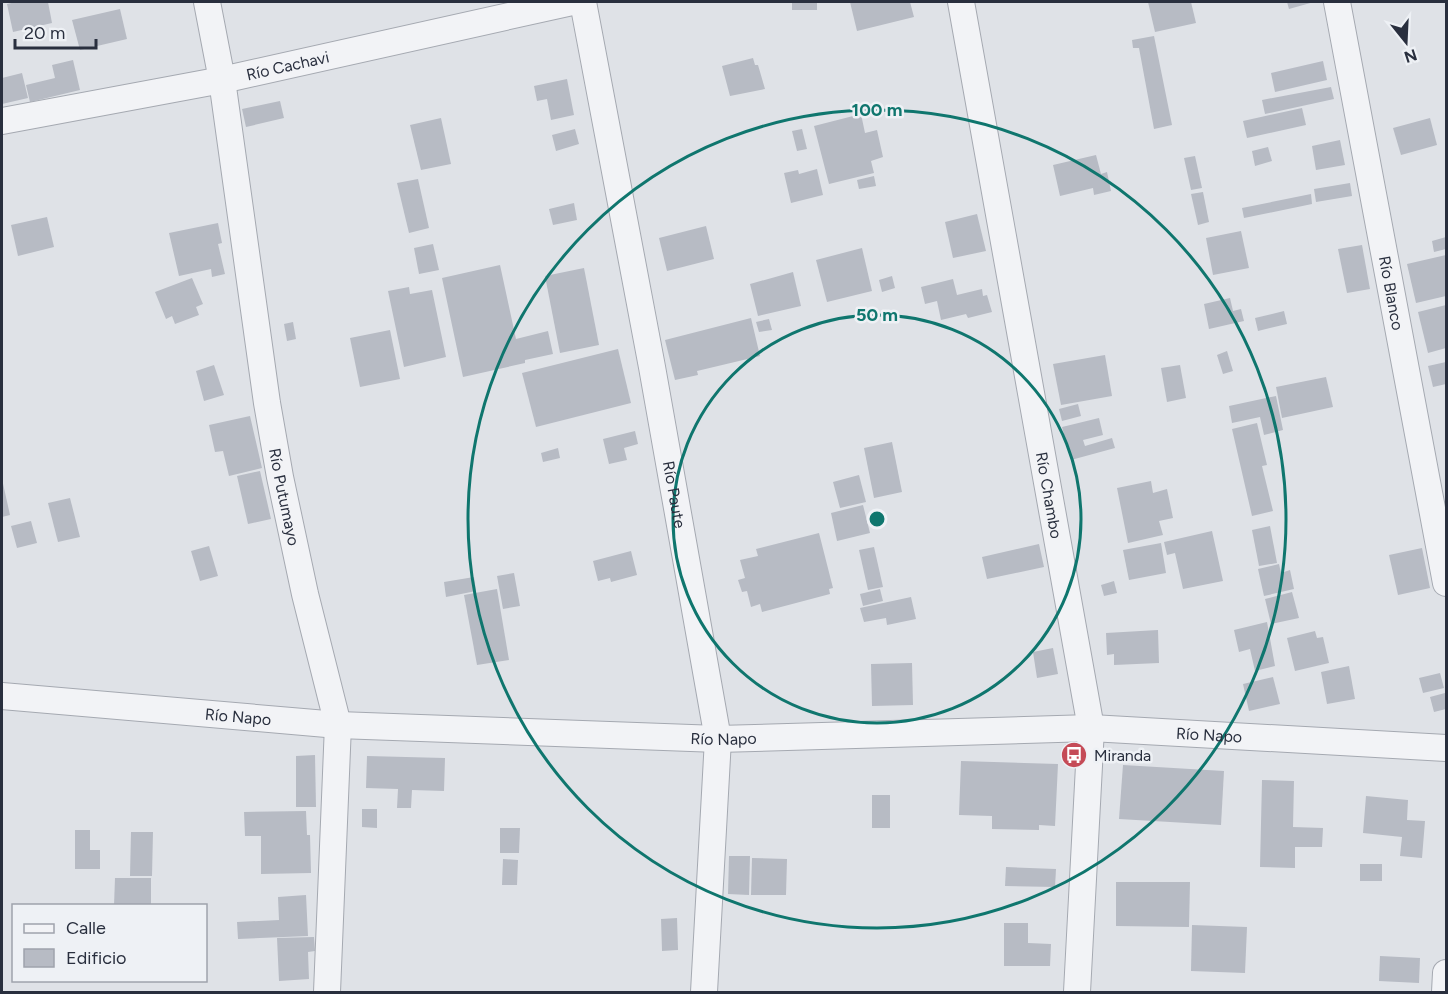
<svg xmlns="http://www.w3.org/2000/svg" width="1448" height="994" font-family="Figtree,sans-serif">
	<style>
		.building { fill: #b7bbc4 }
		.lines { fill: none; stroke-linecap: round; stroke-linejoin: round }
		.minor-casing { stroke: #a5a9b1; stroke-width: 28 }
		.minor { stroke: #f2f3f6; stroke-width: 26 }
		.ring { fill: none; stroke: #0f766e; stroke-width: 3 }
		.labels { text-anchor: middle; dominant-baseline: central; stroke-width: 5; stroke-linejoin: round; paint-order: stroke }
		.street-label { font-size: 16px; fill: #292f3e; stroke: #eef1f5 }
		.poi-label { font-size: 16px; fill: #292f3e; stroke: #eef1f5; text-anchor: start }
		.centre { fill: #0f766e; stroke: #eef1f5; stroke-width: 3 }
		.ring-label { font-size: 18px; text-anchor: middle; font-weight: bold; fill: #0f766e; stroke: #eef1f5; stroke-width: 5; stroke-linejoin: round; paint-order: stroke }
	</style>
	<rect width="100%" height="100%" fill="#dfe2e7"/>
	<g class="building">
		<polygon points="16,2 48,2 52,23 13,32 7,4"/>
		<rect x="792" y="2" width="25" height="8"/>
		<polygon points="850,2 910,2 914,17 857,31"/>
		<polygon points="1148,2 1191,2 1196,23 1155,32"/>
		<polygon points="1287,2 1314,2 1289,9"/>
		<polygon points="120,9 127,39 80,50 72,20"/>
		<polygon points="1154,36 1172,125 1154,129 1139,48 1133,48 1132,40"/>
		<polygon points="753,58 755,65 758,65 765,89 730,96 722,66"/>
		<polygon points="73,60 80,90 30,102 26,85 55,78 52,65"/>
		<polygon points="1323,61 1327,80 1275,92 1271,73"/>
		<polygon points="22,73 28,98 2,104 2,78"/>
		<polygon points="567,79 574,115 551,120 547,99 537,101 534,86"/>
		<polygon points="1331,87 1334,99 1265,114 1262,100"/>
		<polygon points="280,101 284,118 246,127 242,109"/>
		<polygon points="1302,108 1306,125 1247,138 1243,121"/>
		<polygon points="861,114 865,133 877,130 883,157 871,161 874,173 829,184 814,126"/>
		<polygon points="441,118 451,164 421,170 410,125"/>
		<polygon points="1430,118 1437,145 1401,155 1393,128"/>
		<polygon points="575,129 579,144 556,151 552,135"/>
		<polygon points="802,129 807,149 797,151 792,131"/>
		<polygon points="1340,140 1345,165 1316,170 1312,146"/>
		<polygon points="1268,147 1272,161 1255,166 1252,151"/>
		<polygon points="1096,155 1101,174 1107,172 1111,191 1094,195 1093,188 1060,196 1053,165"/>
		<polygon points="1195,156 1202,188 1191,190 1184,158"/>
		<polygon points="817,169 823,195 791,203 784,173 798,170 799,174"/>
		<polygon points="874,176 876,186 859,189 857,180"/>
		<polygon points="418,179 429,228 409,233 397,183"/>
		<polygon points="1350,183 1352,196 1316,202 1314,189"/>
		<polygon points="1203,192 1209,222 1198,225 1191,194"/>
		<polygon points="1311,194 1312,204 1244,218 1242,208"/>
		<polygon points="574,203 577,220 553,225 549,209"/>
		<polygon points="977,214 986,251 953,258 945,222"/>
		<polygon points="47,217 54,247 18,256 11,225"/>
		<polygon points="218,223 222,243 218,244 225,274 212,277 211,269 179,276 169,233"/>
		<polygon points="706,226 714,259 667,271 659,238"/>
		<polygon points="1241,231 1249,268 1213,275 1206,238"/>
		<polygon points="1446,237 1446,249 1434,252 1432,241"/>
		<polygon points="433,244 439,270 419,274 414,248"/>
		<polygon points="1362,245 1370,289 1347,293 1338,249"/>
		<polygon points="862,248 872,291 827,302 816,260"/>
		<polygon points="1446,255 1446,296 1416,303 1407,264"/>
		<polygon points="500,265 516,339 548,331 553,354 525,360 525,363 463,377 442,278"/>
		<polygon points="584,268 599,345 560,353 545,276"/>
		<polygon points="793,272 801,306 758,316 750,284"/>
		<polygon points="892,276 895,288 882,292 879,280"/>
		<polygon points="192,278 203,304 196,307 199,315 175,324 172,316 166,319 155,292"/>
		<polygon points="953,279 957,295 982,289 983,296 987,295 992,312 968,318 966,314 941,320 937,301 925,304 921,287"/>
		<polygon points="409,287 410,294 432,290 446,357 404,367 388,291"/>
		<polygon points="1230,298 1233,311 1241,309 1244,321 1209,329 1204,304"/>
		<polygon points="1446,305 1446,348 1428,353 1418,312"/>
		<polygon points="1284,311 1287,324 1258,331 1255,318"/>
		<polygon points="751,318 760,356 697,371 698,375 675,380 665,340"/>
		<polygon points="769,319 772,330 759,332 756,322"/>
		<polygon points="293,322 296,339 287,341 284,324"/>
		<polygon points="390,330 400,379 360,387 350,338"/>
		<polygon points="618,349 631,403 536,427 522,373"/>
		<polygon points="1227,351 1233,371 1223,374 1217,355"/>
		<polygon points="1105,355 1112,396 1061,405 1053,364"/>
		<polygon points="1446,362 1446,384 1433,387 1428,366"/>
		<polygon points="214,365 224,395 204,401 196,371"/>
		<polygon points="1180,365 1186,398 1167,402 1161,368"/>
		<polygon points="1326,377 1333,407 1282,418 1276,387"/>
		<polygon points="1276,396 1283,430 1264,435 1260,417 1232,423 1229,406"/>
		<polygon points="1078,404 1081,416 1062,421 1059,409"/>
		<polygon points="250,416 262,468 229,476 223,451 215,452 209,425"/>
		<polygon points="1099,418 1103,435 1083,440 1085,446 1112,438 1115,448 1071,460 1062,427"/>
		<polygon points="1257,423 1267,465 1262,466 1273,511 1252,516 1232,429"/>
		<polygon points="635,431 638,444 624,448 627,460 609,464 603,439"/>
		<polygon points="892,442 902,492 874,498 864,448"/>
		<polygon points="558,448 560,458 543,462 541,453"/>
		<polygon points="260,471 271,519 248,524 237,476"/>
		<polygon points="859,475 866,502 840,508 833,482"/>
		<polygon points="2,479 10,515 2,517"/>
		<polygon points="1151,481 1153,493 1167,489 1173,518 1159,521 1163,535 1128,543 1117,488"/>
		<polygon points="70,498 80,537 58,542 48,503"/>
		<polygon points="863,505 870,533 837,541 831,513"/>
		<polygon points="31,521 37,543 17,548 11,526"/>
		<polygon points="1270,526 1277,563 1259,566 1252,530"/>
		<polygon points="1212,531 1223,581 1183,589 1175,553 1167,555 1164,542"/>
		<polygon points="819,533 833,588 829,589 830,594 762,612 760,604 751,607 747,591 742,592 738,580 745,578 740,560 758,556 756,549"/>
		<polygon points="1161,543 1166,573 1129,580 1123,550"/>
		<polygon points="1039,544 1044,567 987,579 982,557"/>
		<polygon points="209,546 218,576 200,581 191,551"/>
		<polygon points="874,547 883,587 868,590 859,550"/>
		<polygon points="1422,548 1430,588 1398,595 1389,555"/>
		<polygon points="631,551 637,575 611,582 610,578 598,581 593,561"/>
		<polygon points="1279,564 1281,573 1290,570 1294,589 1264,596 1258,569"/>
		<polygon points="514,573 520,606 503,609 497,576"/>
		<polygon points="474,577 476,591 446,597 444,582"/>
		<polygon points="1114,581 1117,593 1104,596 1101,585"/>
		<polygon points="497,589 509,660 477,665 464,595"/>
		<polygon points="880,589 883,601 863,606 860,594"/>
		<polygon points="1292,592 1299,618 1271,624 1265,599"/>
		<polygon points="911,597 916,619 887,625 886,618 864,622 860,608"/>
		<polygon points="1267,622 1275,666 1255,671 1250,649 1239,652 1234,630"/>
		<polygon points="1158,630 1159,663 1114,665 1114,654 1107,655 1106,633"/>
		<polygon points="1315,631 1317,638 1323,637 1329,663 1295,671 1287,638"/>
		<polygon points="1053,648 1058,674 1037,678 1033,652"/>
		<polygon points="912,663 913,705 872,706 871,664"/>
		<polygon points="1349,666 1355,699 1327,704 1321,672"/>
		<polygon points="1440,673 1444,688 1423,693 1419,678"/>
		<polygon points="1273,677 1280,704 1249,711 1243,684"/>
		<polygon points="1445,693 1446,709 1434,712 1430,697"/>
		<polygon points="315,755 316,807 296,807 296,756"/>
		<polygon points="367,756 445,758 444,791 412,790 411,808 397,808 398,789 366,788"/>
		<polygon points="961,761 1058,764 1055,826 1039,825 1039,830 992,829 992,816 959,815"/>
		<polygon points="1123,765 1224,771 1221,825 1119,819"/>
		<polygon points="1262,780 1294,781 1293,827 1323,828 1322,847 1295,847 1295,868 1260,867"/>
		<rect x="872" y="795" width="18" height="33"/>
		<polygon points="1366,796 1408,800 1407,820 1425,821 1422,858 1400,856 1402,837 1363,833"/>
		<polygon points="362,809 377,809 377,828 362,827"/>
		<polygon points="306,811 307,835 310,835 311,873 261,874 261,836 245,836 244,812"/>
		<polygon points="500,828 520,828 519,853 500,853"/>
		<polygon points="75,830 90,830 90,850 100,850 100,869 75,869"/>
		<polygon points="131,832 153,832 152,876 130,876"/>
		<polygon points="729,856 750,856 749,895 728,894"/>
		<polygon points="752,858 787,859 786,895 751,895"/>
		<polygon points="503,859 518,860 517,885 502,885"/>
		<rect x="1360" y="864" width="22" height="17"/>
		<polygon points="1006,867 1056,869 1055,887 1005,886"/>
		<polygon points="115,878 151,878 151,906 114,906"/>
		<polygon points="1116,882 1190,882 1189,927 1116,926"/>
		<polygon points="306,895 308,936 238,939 237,922 279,920 278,897"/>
		<polygon points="677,918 678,950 662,951 661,919"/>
		<polygon points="1004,923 1028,923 1028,943 1051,944 1050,966 1004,966"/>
		<polygon points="1192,925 1247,927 1245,973 1191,971"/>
		<polygon points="314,937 315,951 308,952 309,979 279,981 277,938"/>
		<polygon points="1380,956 1420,958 1419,983 1379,981"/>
	</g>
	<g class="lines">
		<g class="minor-casing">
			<g id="minor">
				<path id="s1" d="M207,2L222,80L267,403L280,477L305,594L338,725L327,992"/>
				<path id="s2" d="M583,2L652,367L718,739L704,992"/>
				<path id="s3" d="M961,2L1091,728L1077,992"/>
				<path id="s4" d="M1337,2L1446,583"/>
				<path id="s5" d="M2,121L222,80L572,2"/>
				<path id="s6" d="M2,696L338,725L718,739L1091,728L1446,748"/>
				<polyline points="1445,992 1446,973"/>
			</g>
		</g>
		<use href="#minor" class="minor"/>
	</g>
	<g class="ring">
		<circle cx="877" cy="519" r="204"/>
		<circle cx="877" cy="519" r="409"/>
	</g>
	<defs>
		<g id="bus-disc" transform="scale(1.35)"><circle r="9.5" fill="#c54b57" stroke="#eef1f5"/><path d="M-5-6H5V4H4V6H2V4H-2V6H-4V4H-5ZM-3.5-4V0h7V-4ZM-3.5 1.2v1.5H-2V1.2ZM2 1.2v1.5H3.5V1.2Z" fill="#fff"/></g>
	</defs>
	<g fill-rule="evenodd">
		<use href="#bus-disc" x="1074" y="755"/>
	</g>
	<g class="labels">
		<g class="street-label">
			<text stroke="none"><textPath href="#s5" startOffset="291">Río Cachavi</textPath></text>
			<text stroke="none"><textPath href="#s4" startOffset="296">Río Blanco</textPath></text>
			<text stroke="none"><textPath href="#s2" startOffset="501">Río Paute</textPath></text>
			<text stroke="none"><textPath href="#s3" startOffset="501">Río Chambo</textPath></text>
			<text stroke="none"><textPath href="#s1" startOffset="501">Río Putumayo</textPath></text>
			<text stroke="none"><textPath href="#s6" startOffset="237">Río Napo</textPath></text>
			<text stroke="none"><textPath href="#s6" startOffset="1209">Río Napo</textPath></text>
			<text stroke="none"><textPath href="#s6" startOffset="723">Río Napo</textPath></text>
		</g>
		<g class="poi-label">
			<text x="1094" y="755">Miranda</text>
		</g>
	</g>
	<circle cx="877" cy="519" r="9" class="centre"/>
	<g class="ring-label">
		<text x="877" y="116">100 m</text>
		<text x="877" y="321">50 m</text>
	</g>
	<rect width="1448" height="994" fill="none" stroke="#292f3e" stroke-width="6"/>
	<rect x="12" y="904" width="195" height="78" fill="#eef1f5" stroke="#9fa3ac" stroke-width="1.5"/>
	<rect x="24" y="924" width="30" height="9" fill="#f2f3f6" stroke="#9fa3ac" stroke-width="1.5"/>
	<text x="66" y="934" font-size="18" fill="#292f3e">Calle</text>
	<rect x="24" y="949" width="30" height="18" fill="#b7bbc4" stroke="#9fa3ac" stroke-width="1.5"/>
	<text x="66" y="964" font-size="18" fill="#292f3e">Edificio</text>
	<g transform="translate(1406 42) rotate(162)" stroke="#eef1f5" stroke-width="4.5" paint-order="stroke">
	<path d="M0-4.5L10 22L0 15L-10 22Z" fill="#292f3e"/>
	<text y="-9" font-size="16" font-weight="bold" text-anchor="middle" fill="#292f3e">N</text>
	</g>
	<path d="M15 39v9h81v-9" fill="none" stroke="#292f3e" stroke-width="3"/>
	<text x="24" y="39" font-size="18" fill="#292f3e" stroke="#eef1f5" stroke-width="4.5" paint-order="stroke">20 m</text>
</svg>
